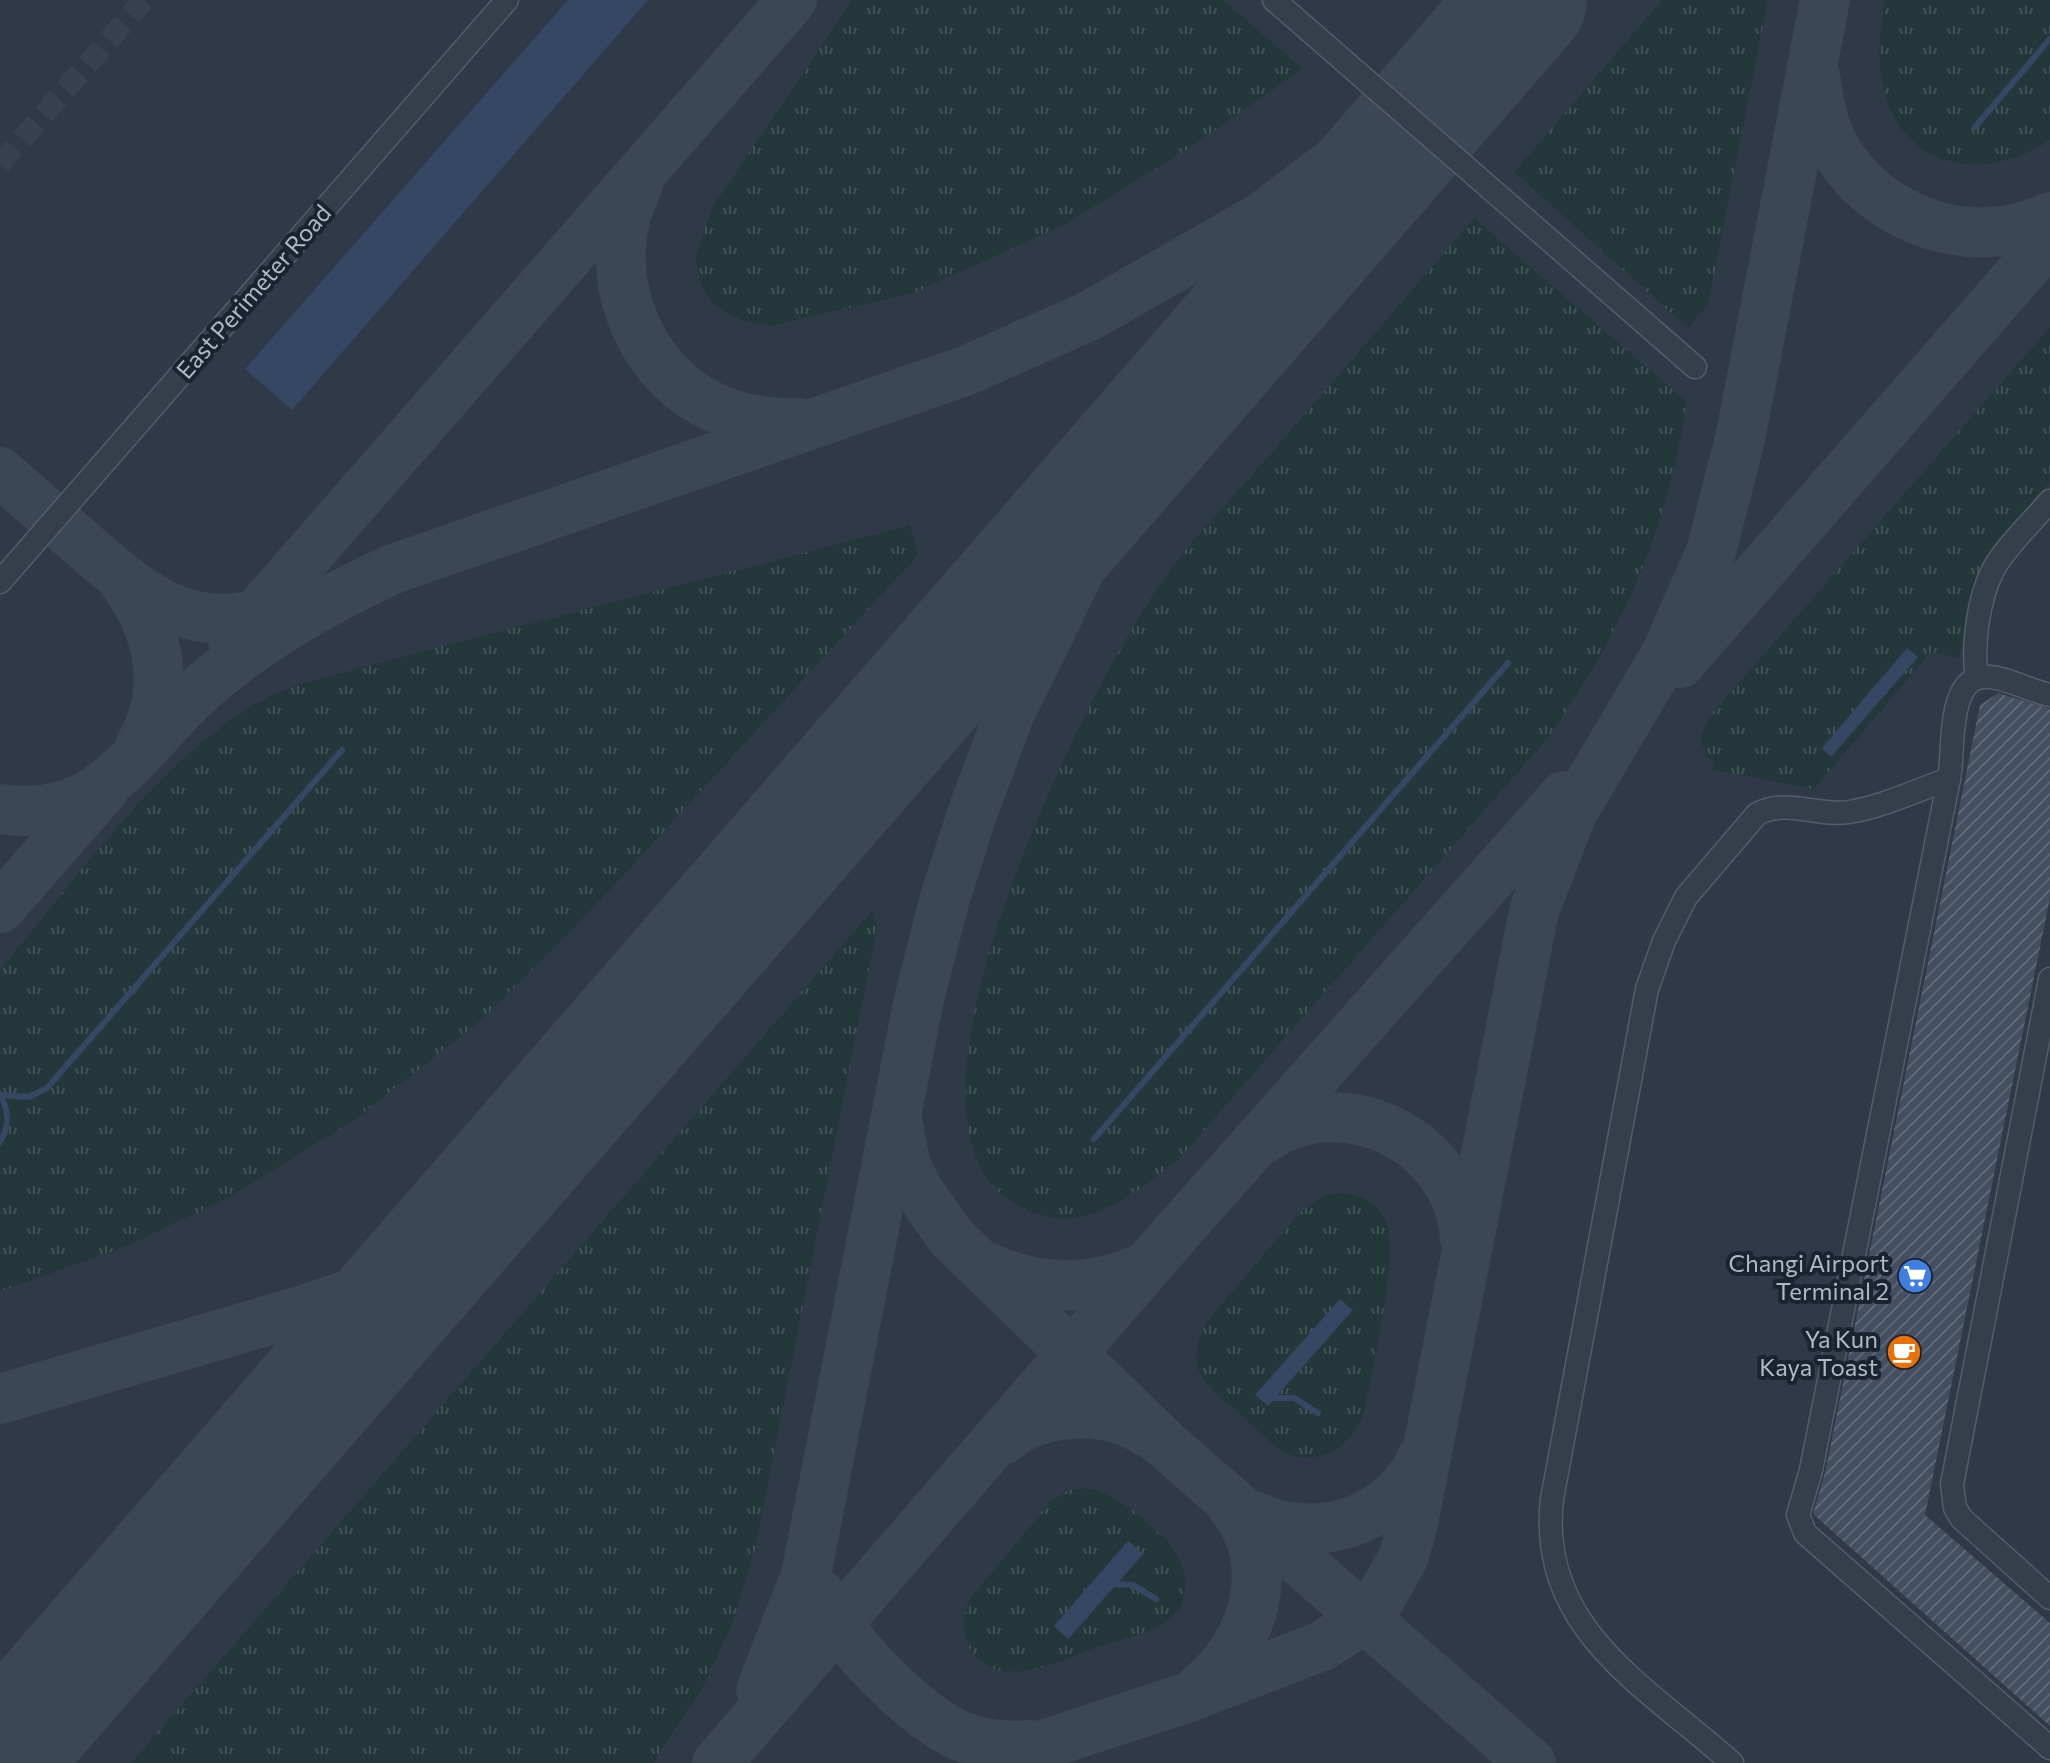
<svg xmlns="http://www.w3.org/2000/svg" width="2050" height="1763" font-family="Commissioner,sans-serif">
	<style>
		.airport { fill: #303948 }
		.grass { fill: url(#grass-tufts); fill-rule: evenodd }
		.water { fill: #354762 }
		.lines { fill: none; stroke-linecap: round; stroke-linejoin: round }
		.stream { stroke: #354762; stroke-width: 6 }
		.taxiway { stroke: #3c4756; stroke-width: 50 }
		.runway { stroke: #3c4756; stroke-width: 124 }
		.building { fill: url(#building-hatch) }
		.minor-tunnel { stroke: #374150; stroke-width: 22; stroke-dasharray: 22 11; stroke-linecap: butt }
		.minor-casing { stroke: #545c69; stroke-width: 25 }
		.minor { stroke: #353e4b; stroke-width: 22 }
		.labels { text-anchor: middle; dominant-baseline: central; stroke-width: 8; stroke-linejoin: round; paint-order: stroke }
		.street-label { font-size: 24px; fill: #b1b9c7; stroke: #1b2330 }
		.poi-label { font-size: 24px; fill: #b1b9c7; stroke: #1b2330; text-anchor: end }
	</style>
	<defs>
		<pattern id="grass-tufts" width="24" height="20" patternUnits="userSpaceOnUse" patternTransform="scale(2)"><rect width="24" height="20" fill="#24383c"/><path d="M3 7l-1-3M5 7V3M7 7l1-3M15 17l-1-3M17 17v-4M19 17l1-3" fill="none" stroke="#415357"/></pattern>
		<pattern id="building-hatch" width="6" height="6" patternUnits="userSpaceOnUse" patternTransform="scale(2)"><rect width="6" height="6" fill="#434f60"/><path d="M-1 1l2-2M0 6l6-6M5 7l2-2" fill="none" stroke="#5c6675"/></pattern>
	</defs>
	<rect width="100%" height="100%" fill="#222c3b"/>
	<rect class="airport" x="0" y="0" width="2050" height="1763"/>
	<g class="grass">
		<polygon points="852,0 1223,0 1303,69 1191,147 1066,224 914,293 771,326 742,321 714,305 700,283 695,257 713,206"/>
		<polygon points="1662,0 1768,0 1708,305 1688,328 1514,172"/>
		<path d="M1885,0H2050V140C1992,180 1911,174 1886,99C1876,70 1879,29 1885,0Z"/>
		<path d="M1474,218L1687,402C1667,531 1623,631 1548,738L1178,1160C1128,1197 1080,1242 1015,1204C869,1120 1087,693 1154,593C1186,544 1229,502 1267,458C1336,378 1405,298 1474,218Z"/>
		<path d="M2050,327V482L1979,570L1959,658L1931,652L1814,789L1713,770L1714,761L1707,757L1700,739L1708,718ZM1907,649L1917,657L1831,756L1822,749Z"/>
		<path d="M910,525L918,555L595,906L483,1019L351,1122L232,1196L125,1247L0,1291V970C73,883 174,739 277,693C303,682 332,676 359,668Z"/>
		<polygon points="872,911 877,928 756,1545 734,1619 704,1685 654,1763 131,1763"/>
		<path d="M1347,1193C1364,1197 1377,1203 1386,1220C1401,1252 1370,1377 1363,1417C1350,1447 1315,1470 1282,1451C1267,1442 1253,1425 1240,1414C1226,1402 1204,1387 1198,1368C1193,1352 1200,1334 1208,1320L1299,1213L1328,1194Z"/>
		<path d="M1085,1488C1118,1493 1141,1517 1165,1539C1186,1559 1196,1599 1169,1619C1149,1634 1119,1640 1095,1648C1058,1661 1003,1692 972,1652C961,1636 963,1618 969,1600L1051,1501L1069,1490ZM1128,1542L1142,1555L1069,1639L1054,1626Z"/>
	</g>
	<g class="water">
		<polygon points="568,0 648,0 292,410 245,369"/>
		<polygon points="1907,648 1918,657 1831,757 1822,748"/>
		<polygon points="1340,1299 1353,1310 1268,1406 1255,1395"/>
		<polygon points="1128,1541 1143,1554 1068,1639 1054,1626"/>
	</g>
	<g class="lines">
		<g class="stream">
			<polyline points="1975,127 2050,39"/>
			<polyline points="1,1095 29,1097 47,1088 342,750"/>
			<polyline points="1094,1139 1508,663"/>
			<path d="M0,1142C10,1126 9,1111 0,1094"/>
			<polyline points="1270,1398 1294,1398 1318,1413"/>
			<polyline points="1112,1584 1133,1585 1156,1599"/>
		</g>
		<g class="taxiway">
			<path d="M1815,76C1818,96 1821,118 1829,136C1866,218 1970,256 2050,217"/>
			<path d="M638,185C597,262 632,366 709,405C738,420 767,424 798,423"/>
			<path d="M0,472C29,498 59,523 88,549C147,600 192,637 274,609"/>
			<path d="M124,582C160,632 172,690 140,746"/>
			<polyline points="233,641 792,0"/>
			<polyline points="1680,663 2050,239"/>
			<path d="M0,809C25,813 55,811 79,800C125,779 159,727 196,693C255,640 322,602 393,569L965,371L1089,316L1262,217L1480,52"/>
			<polyline points="0,908 104,789"/>
			<polyline points="898,1125 905,1162 916,1187 951,1237 1165,1444 1531,1763"/>
			<path d="M1262,1140C1343,1082 1460,1142 1465,1239"/>
			<path d="M987,1267C1040,1292 1094,1291 1147,1266"/>
			<polyline points="0,1399 307,1309 423,1269"/>
			<path d="M1004,1439C1041,1408 1106,1405 1147,1432"/>
			<path d="M1251,1515C1314,1546 1394,1523 1423,1456"/>
			<path d="M821,1595C839,1639 918,1720 963,1737C985,1745 1006,1747 1030,1745"/>
			<path d="M1199,1689C1254,1645 1279,1566 1232,1506"/>
			<polyline points="761,1690 806,1575 919,999 945,898 973,811 1009,715 1091,548 1130,485 1241,327"/>
			<polyline points="717,1763 1176,1233 1564,796"/>
			<polyline points="987,1763 1189,1697 1322,1646 1350,1628 1380,1599 1403,1558 1412,1528 1534,911 1572,813 1665,656 1711,552 1740,439 1825,0"/>
		</g>
		<polyline class="runway" points="0,1756 1525,0"/>
	</g>
	<polygon class="building" points="1998,693 2050,709 2050,898 1925,1515 2050,1623 2050,1726 1813,1514 1825,1473 1980,705"/>
	<g class="lines">
		<polyline class="minor-tunnel" points="0,164 144,0"/>
		<g class="minor-casing">
			<g id="minor">
				<polyline points="1274,0 1695,367"/>
				<polyline points="0,582 507,0"/>
				<path d="M1977,678C1972,646 1978,598 1994,568C2008,544 2032,522 2050,501"/>
				<path d="M2050,695C2030,691 2010,679 1991,677C1945,671 1955,750 1949,779L1811,1470L1798,1515L1805,1533L2050,1748"/>
				<polyline points="2050,979 1952,1484 1955,1508 1962,1519 2050,1598"/>
				<path d="M1732,1763C1648,1687 1537,1630 1552,1499L1647,989L1664,941L1686,897L1757,814C1788,798 1817,817 1849,812C1882,807 1917,790 1949,779"/>
			</g>
		</g>
		<use href="#minor" class="minor"/>
	</g>
	<defs>
		<g id="supermarket-disc" transform="scale(1.8)"><circle r="9.5" fill="#3f7fe0" stroke="#1b2330"/><path d="M-6-5.5h2.5l.6 2H6L4.5 2H-2.5L-4.4-4H-6ZM-1.5 3.2a1.3 1.3 0 1 0 .1 0ZM3 3.2a1.3 1.3 0 1 0 .1 0Z" fill="#fff"/></g>
		<g id="cafe-disc" transform="scale(1.8)"><circle r="9.5" fill="#e8710a" stroke="#1b2330"/><path d="M-5.5-4.5H6V0H3Q3 3.5 0 3.5H-2.5Q-5.5 3.5-5.5 0ZM3-3.2v2h1.7v-2ZM-6 4.5H4V6H-6Z" fill="#fff"/></g>
	</defs>
	<g fill-rule="evenodd">
		<use href="#supermarket-disc" x="1915" y="1276"/>
		<use href="#cafe-disc" x="1904" y="1352"/>
	</g>
	<g class="labels">
		<g class="street-label">
			<text transform="translate(253 291) rotate(-49)">East Perimeter Road</text>
		</g>
		<g class="poi-label">
			<text x="1889" y="1262">Changi Airport<tspan x="1889" dy="28">Terminal 2</tspan></text>
			<text x="1878" y="1338">Ya Kun<tspan x="1878" dy="28">Kaya Toast</tspan></text>
		</g>
	</g>
</svg>
